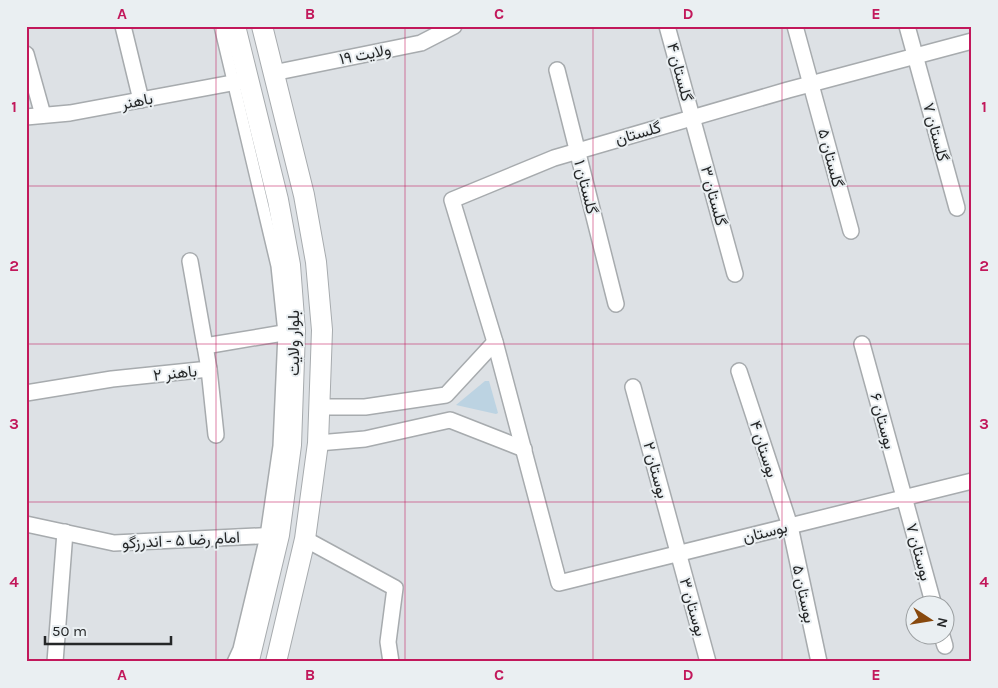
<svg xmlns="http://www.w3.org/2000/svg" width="998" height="688" font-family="Karla,Vazirmatn,sans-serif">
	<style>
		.green { fill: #bcd3e2 }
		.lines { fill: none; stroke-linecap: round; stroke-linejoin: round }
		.pedestrian-casing { stroke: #a7abae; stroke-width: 14 }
		.minor-casing { stroke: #a7abae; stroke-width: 18 }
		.secondary-casing { stroke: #a7abae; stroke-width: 22 }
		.pedestrian { stroke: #fff; stroke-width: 11 }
		.minor { stroke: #fff; stroke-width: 15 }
		.secondary { stroke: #fff; stroke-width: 20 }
		.grid { fill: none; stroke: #c2185b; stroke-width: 1; stroke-opacity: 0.55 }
		.labels { text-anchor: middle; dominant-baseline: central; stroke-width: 4; stroke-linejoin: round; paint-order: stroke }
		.street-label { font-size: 16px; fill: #252728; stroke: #eaeff2 }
		.neatline { fill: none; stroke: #c2185b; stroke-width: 2 }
		.grid-label { font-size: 16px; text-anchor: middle; font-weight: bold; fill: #c2185b }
	</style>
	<rect width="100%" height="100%" fill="#dde1e5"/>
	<polygon class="green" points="485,381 489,381 498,413 496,414 456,405"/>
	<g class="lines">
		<g class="pedestrian-casing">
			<polyline id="pedestrian" points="220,26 277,266 284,333 279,446 266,536 239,649 233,662"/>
		</g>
		<g class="minor-casing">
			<g id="minor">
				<polyline points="123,26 141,100"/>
				<polyline points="667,26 735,274"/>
				<polyline points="795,26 851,231"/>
				<polyline points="907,26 957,208"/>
				<polyline points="972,41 788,90 554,158 452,200 495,342 559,583 972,481"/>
				<polyline points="26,54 43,115"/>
				<polyline points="557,70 616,304"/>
				<polyline points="273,73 421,43 454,26"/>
				<polyline points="26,117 70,113 248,80"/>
				<polyline points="190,261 205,346"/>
				<polyline points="862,344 934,606"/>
				<polyline points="209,369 216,435"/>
				<polyline points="739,371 790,526 819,662"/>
				<polyline points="633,387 708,662"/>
				<polyline points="26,393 112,379 209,369 205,346 295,331"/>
				<polyline points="319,407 365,407 446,395 495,342"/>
				<polyline points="318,443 365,439 450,420 524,449"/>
				<polyline points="26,524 114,543 279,535"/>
				<polyline points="305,539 395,588 388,642 391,662"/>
				<polyline points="942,636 945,646"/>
				<polyline points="55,662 65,532"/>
			</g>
		</g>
		<g class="secondary-casing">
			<g id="secondary">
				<polyline points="235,26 278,200 290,265 295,331 291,445 279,535 250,656 247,662"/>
				<polyline points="262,26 304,195 316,262 322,330 318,443 305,539 276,662"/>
			</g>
		</g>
		<use href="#pedestrian" class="pedestrian"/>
		<use href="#minor" class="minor"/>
		<use href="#secondary" class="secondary"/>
	</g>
	<path class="grid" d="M216,26V662M405,26V662M593,26V662M782,26V662M26,186H972M26,344H972M26,502H972"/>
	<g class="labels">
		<g class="street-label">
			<text transform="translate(365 54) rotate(-11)">ولایت ۱۹</text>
			<text transform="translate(680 72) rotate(75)">گلستان ۴</text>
			<text transform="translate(137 101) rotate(-11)">باهنر</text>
			<text transform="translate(936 132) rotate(75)">گلستان ۷</text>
			<text transform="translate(638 133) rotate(-16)">گلستان</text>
			<text transform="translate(831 158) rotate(75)">گلستان ۵</text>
			<text transform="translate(586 187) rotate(76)">گلستان ۱</text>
			<text transform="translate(714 196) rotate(75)">گلستان ۳</text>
			<text transform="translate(293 343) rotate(-90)">بلوار ولایت</text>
			<text transform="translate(175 373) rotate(-6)">باهنر ۲</text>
			<text transform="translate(883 421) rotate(75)">بوستان ۶</text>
			<text transform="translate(764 449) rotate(72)">بوستان ۴</text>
			<text transform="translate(656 470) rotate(75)">بوستان ۲</text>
			<text transform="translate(765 532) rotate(-14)">بوستان</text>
			<text transform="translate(181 540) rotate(-3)">امام رضا ۵ - اندرزگو</text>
			<text transform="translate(919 552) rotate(75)">بوستان ۷</text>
			<text transform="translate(804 594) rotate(78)">بوستان ۵</text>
			<text transform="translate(693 607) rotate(74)">بوستان ۳</text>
		</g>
	</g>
	<rect width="998" height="688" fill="none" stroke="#eaeff2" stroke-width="55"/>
	<g transform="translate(930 620) rotate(102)"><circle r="24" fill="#eaeff2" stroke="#9b9fa1"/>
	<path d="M0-4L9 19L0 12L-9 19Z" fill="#88490e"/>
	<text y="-8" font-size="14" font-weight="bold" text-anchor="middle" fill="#252728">N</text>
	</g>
	<path d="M45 636v8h126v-8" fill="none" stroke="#252728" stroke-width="2.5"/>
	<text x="52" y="636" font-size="15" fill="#252728" stroke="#eaeff2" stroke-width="4" paint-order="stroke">50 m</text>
	<rect x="28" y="28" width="942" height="632" class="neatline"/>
	<g class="grid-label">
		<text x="122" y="19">A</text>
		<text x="310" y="19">B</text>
		<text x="499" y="19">C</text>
		<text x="688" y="19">D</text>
		<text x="876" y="19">E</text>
		<text x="14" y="112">1</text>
		<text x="984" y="112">1</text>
		<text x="14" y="271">2</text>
		<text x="984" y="271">2</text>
		<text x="14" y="429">3</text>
		<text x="984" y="429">3</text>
		<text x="14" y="587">4</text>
		<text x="984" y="587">4</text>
		<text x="122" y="680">A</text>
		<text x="310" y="680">B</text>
		<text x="499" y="680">C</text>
		<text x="688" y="680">D</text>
		<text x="876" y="680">E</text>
	</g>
</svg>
